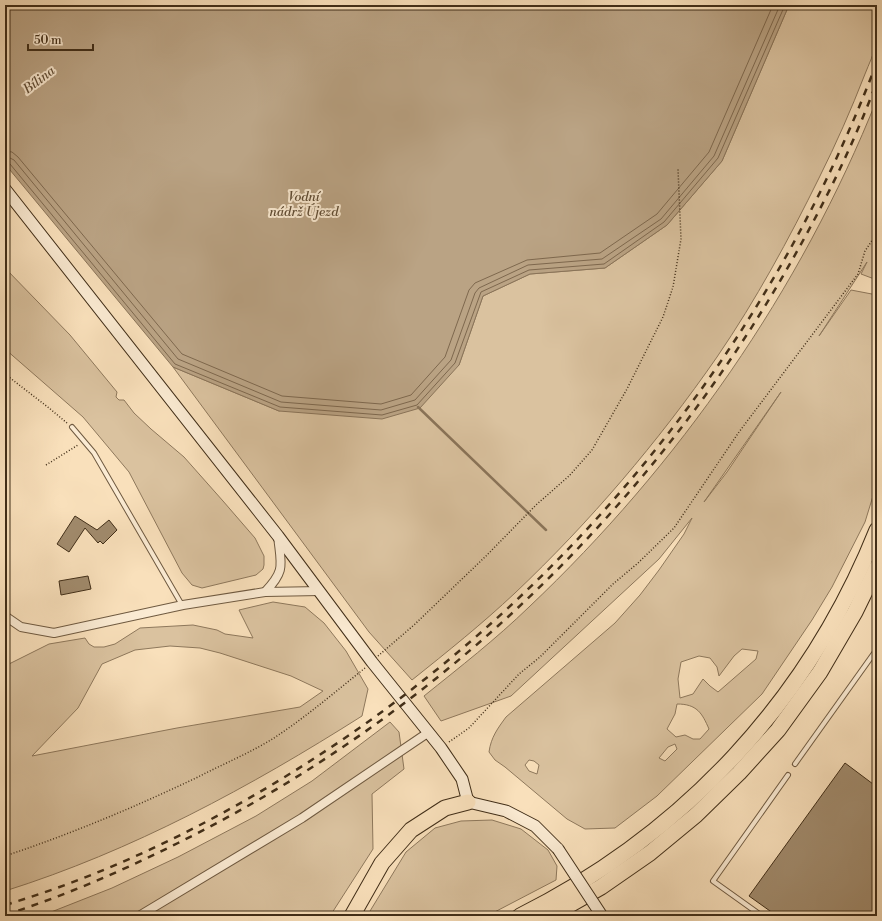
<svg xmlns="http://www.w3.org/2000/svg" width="882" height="921" font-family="'Libre Bodoni',serif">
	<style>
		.green { fill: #dac29f; stroke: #8e785c; fill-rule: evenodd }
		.water { fill: #baa384; stroke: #8a7459 }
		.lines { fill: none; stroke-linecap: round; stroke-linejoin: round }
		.shore { stroke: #7e684e; stroke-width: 1 }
		.stream { stroke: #8a7459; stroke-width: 2.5 }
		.building { fill: #a18b6d; stroke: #412e18 }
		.lane-casing { stroke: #6f5a41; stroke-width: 6 }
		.street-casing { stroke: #6f5a41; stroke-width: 10 }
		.secondary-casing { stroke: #412e18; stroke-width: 13 }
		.highway-casing { stroke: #412e18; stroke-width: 17 }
		.path { stroke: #412e18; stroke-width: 1.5; stroke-dasharray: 1 2; stroke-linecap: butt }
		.lane { stroke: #fbebd3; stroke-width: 4 }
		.street { stroke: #fbebd3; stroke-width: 8 }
		.secondary { stroke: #fbebd3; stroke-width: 11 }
		.highway { stroke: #f9e0bb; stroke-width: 15 }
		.rail { stroke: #412e18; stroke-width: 2.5; stroke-dasharray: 7 7; stroke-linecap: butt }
		.secondary-bridge-casing { stroke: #412e18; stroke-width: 13; stroke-linecap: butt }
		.secondary-bridge { stroke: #fbebd3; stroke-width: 11 }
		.labels { text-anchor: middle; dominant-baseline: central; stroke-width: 4; stroke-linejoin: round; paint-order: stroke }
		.water-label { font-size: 13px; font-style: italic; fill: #5f4b33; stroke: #fbebd3 }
	</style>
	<rect width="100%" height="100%" fill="#f9e0bb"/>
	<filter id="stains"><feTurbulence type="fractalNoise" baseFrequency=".005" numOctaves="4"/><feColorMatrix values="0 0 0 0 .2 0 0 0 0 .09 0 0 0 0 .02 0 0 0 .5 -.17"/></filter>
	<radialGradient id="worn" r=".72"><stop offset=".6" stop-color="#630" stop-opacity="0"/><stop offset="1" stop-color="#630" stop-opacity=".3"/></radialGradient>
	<g class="green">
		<path d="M789,5H877C877,17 879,31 877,43C874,53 869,64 865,74C851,110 836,144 819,178C789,239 756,300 717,357C658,442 590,522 515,593C482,624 447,652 412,680L369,632L173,367L279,411L459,365L483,296L530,274L605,268L667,225L722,161Z"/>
		<path d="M877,99V280L861,274L867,262L819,336L851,290L877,295V483L865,522L832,587L812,620L762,694L657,796L615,828L585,829L567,819L505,767L495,760L489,752C491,737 498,728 506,717L615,623L640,595L659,570L684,534L692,518L659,559L511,696L441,721L424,696C460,667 496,639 529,607C678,466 801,290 877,99ZM781,392L727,472L704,502ZM742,649L758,651L756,659L718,692L710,686L703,679L693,694L680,698L678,679L681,662L699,656L710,658L717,667L719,676L734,656ZM677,704C697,704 702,713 709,729L700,739H693L685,735L676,737L667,729L675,714ZM675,744L677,749L665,761L659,758L668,747ZM529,760L534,761L539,765L537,774L529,771L525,765Z"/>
		<polygon points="5,268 70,335 117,392 116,397 119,400 124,400 134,413 151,429 184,457 223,501 255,538 264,556 264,565 263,569 256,575 202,588 192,585 182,573 129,472 83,417 5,349"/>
		<path d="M273,602L305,607L324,623L346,651L368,689L362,716C250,787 132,851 5,891V666L49,644L85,638L89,644L94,647H104L115,644L140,628L193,625L217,630L225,634L253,638L239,610ZM170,646L200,648L220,653L291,676L323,691L300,707L177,728L32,756L78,708L102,664L135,650Z"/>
		<polygon points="390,722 399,732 404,769 372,794 373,849 330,916 41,916 112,888 178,857 256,816 312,781"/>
		<polygon points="492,820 521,829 548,850 557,866 556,880 487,916 367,916 406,852 435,828 461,821"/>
	</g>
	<polygon class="water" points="5,5 789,5 722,161 667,225 605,268 530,274 483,296 459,365 420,408 382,419 279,411 173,367 5,164"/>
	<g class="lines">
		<g class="shore">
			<polyline points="5,151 12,152 18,157 182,354 282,396 381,404 411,395 445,357 469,290 475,283 527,260 600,253 657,214 709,152 773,5"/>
			<polyline points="5,157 10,158 14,160 178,359 281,402 381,410 415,400 451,360 475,293 479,288 528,265 602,259 661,219 714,156 780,5"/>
			<polyline points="5,162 10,164 175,364 280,407 382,415 417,405 455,363 481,292 529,270 604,264 664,222 718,158 785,5"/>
		</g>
		<polyline class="stream" points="418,407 546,530"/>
	</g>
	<g class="building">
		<polygon points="75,516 97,530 109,520 117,530 103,544 100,541 98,543 85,528 69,552 57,544"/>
		<polygon points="88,576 91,589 61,595 59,581"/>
		<polygon points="845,763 877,787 877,916 777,916 749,896"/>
	</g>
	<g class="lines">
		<g class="lane-casing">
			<g id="lane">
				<polyline points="72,427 94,453 182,605"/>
				<polyline points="795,764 877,649"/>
				<polyline points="762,916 713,881 788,775"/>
			</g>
		</g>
		<g class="street-casing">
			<g id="street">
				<path d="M278,536C281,565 286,570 265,592L320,591"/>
				<polyline points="5,616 21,627 54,633 183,605 265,592"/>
				<polyline points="139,916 302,818 429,732"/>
			</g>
		</g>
		<g class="secondary-casing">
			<polyline id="secondary" points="5,189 278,536 372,662 441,748 462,779 468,802 506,811 535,826 558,849"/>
		</g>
		<g class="highway-casing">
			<g id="highway">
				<polyline points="352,916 382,863 411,830 445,808 468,802"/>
				<path d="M520,916C684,834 809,700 877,530"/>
				<polyline points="550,916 601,887 650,853 696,815 739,773 778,730 820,672 855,612 877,567"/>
			</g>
		</g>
		<g class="path">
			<polyline points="5,374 49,408 67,423"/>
			<polyline points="46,465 78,445"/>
			<polyline points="378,656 414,625 486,556 536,505 569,476 592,450 627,389 663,317 673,287 681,239 678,169"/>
			<polyline points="449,742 469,728 519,674 540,657 613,584 638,563 674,528 739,432 858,274 865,251 877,233"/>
			<path d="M5,856C71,834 135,807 198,777C223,764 250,753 274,738C306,717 335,692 365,668"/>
		</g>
		<use href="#lane" class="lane"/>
		<use href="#street" class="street"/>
		<use href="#secondary" class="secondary"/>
		<use href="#highway" class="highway"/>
		<g class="rail">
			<path d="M5,905C112,873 213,823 307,763C566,598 768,350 877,62"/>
			<path d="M5,915C64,896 122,871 178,843C436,715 649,512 791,262C824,204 854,144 877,81"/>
		</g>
		<g class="secondary-bridge-casing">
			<polyline id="secondary-bridge" points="558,849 602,916"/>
		</g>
		<use href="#secondary-bridge" class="secondary-bridge"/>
	</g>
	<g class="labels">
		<g class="water-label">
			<text transform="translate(39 80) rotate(-37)">Bílina</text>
			<text x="304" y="197">Vodní<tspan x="304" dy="15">nádrž Újezd</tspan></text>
		</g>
	</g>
	<rect width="882" height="921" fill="none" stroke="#f9e0bb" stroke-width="20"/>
	<rect x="6" y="6" width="870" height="909" fill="none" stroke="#412e18" stroke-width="2"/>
	<rect x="10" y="10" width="862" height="901" fill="none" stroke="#412e18"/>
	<path d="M28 44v6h65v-6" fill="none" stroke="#412e18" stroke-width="2"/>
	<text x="34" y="44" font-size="12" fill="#412e18" stroke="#fbebd3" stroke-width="3" paint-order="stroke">50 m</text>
	<rect width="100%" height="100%" filter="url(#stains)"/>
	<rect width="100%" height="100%" fill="url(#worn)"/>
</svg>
